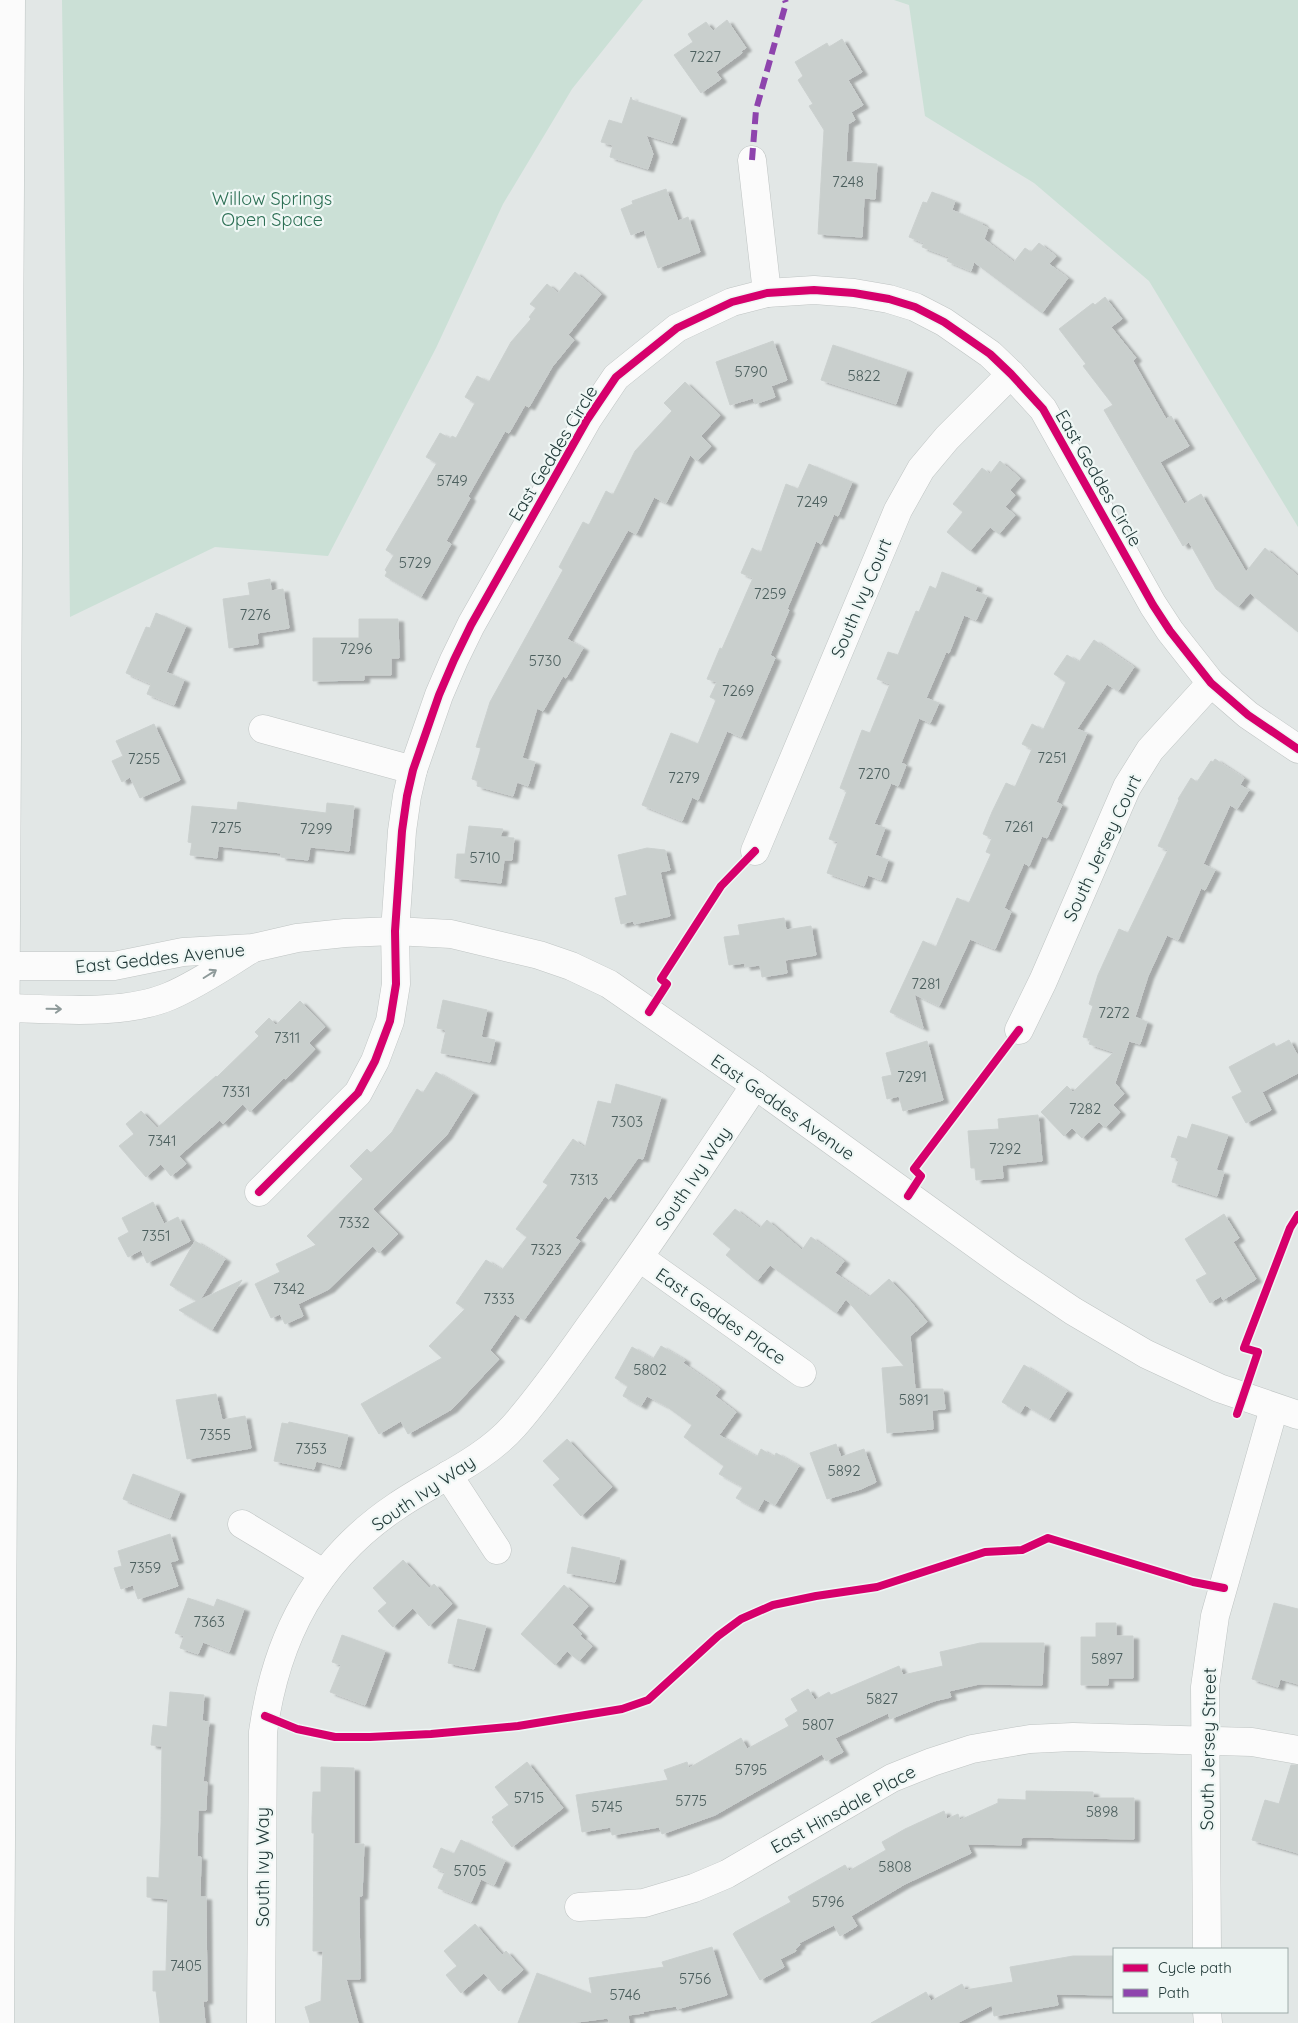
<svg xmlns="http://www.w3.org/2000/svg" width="1298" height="2023" font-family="Quicksand,sans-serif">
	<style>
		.green { fill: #cbe0d6 }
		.building { fill: #c9cfcd; stroke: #cbd0cf; filter: url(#shadow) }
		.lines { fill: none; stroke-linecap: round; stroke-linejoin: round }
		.street-casing { stroke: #bfc4c3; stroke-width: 29 }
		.secondary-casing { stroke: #bec5c4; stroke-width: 29 }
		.street { stroke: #fbfbfb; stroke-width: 28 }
		.secondary { stroke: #fbfbfb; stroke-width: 28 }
		.quiet { stroke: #8e44ad; stroke-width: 6; stroke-dasharray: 12 6; stroke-linecap: butt }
		.cycleway-casing { stroke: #eff7f5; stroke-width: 11 }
		.cycleway { stroke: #d6006c; stroke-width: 8 }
		.oneway { stroke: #8e9a9a }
		.labels { text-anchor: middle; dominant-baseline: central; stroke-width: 4.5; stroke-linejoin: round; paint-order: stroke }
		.number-label { font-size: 15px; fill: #4c5f5e }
		.park-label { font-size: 18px; fill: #2c6f54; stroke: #eff7f5 }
		.street-label { font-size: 18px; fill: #213938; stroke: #eff7f5 }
	</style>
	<defs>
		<filter id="shadow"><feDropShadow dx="5.5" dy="3" stdDeviation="1" flood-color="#0004"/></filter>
	</defs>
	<rect width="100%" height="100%" fill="#e2e7e6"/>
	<g class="green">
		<polygon points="62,0 643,0 572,89 503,204 436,348 328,556 215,547 70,617"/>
		<polygon points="894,0 1298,0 1298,527 1149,281 1034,183 925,116 909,5"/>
	</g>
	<g class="building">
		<polygon points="727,20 746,48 741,51 742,53 716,72 721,79 701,93 674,55 693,42 688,34 706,22 713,31"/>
		<polygon points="842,39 862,72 848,80 863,105 851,112 855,120 848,124 846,162 877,164 875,199 864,198 862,237 818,234 824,130 809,106 813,104 798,80 803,76 795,62 827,43 829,47"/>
		<polygon points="631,97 632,100 681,116 672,143 646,135 653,154 648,169 610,157 613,145 601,142 609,120 622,124"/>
		<polygon points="666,189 678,221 688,217 700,252 658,268 644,230 631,235 621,209 633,204 632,201"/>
		<polygon points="932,192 955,201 952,210 982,223 982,225 988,228 984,239 1014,262 1025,248 1031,252 1039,243 1056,256 1049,264 1068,278 1042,313 974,262 971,271 947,261 949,257 922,247 924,243 909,237 923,202 927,203"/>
		<polygon points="575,272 601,294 568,335 574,340 552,367 529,407 525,405 509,433 505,431 468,496 470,498 446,541 451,544 421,597 385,576 387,572 385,570 394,555 386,550 437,463 426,457 440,433 451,439 452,436 456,438 475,403 465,397 477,376 489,382 511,342 531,319 529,317 536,308 530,304 547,284 558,293"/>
		<polygon points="1105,297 1122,319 1111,327 1136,358 1133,361 1166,419 1171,416 1189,446 1160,462 1184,504 1201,494 1246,572 1265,548 1298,576 1298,632 1250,593 1238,607 1216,589 1189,542 1183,546 1104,410 1113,405 1083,366 1086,364 1059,329 1093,303 1095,305"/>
		<polygon points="773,341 787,380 771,386 775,397 755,404 753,398 730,405 716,362"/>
		<polygon points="833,345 907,370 896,404 821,380"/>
		<polygon points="685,382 720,415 701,436 711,446 697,461 690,455 666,503 654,497 636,534 628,530 567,639 583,648 566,678 563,676 543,711 537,708 522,758 535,762 528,786 517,782 513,796 477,786 478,781 472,779 481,748 476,747 490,702 563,570 559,567 583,522 589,525 606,491 613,495 635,451 672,411 664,403"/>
		<polygon points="1000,461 1020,478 1010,490 1015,495 1005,507 1015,515 999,534 990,527 970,551 947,532 963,512 953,504 982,468 990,474"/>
		<polygon points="809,464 852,482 838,516 834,514 821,544 816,541 787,609 789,610 770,655 775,658 741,737 727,731 698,800 692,797 682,821 642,805 671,733 698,744 716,700 710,697 717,682 707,679 720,648 722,649 753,578 741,573 752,548 761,553 786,484 798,489"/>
		<polygon points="942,572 977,586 975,591 987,596 976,620 964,615 949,653 946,652 926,698 939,703 930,723 919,718 901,763 906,765 898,786 891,783 874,824 885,828 875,855 888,860 881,880 868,875 864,886 827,873 838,842 829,839 847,791 840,788 862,730 870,733 890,684 877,679 888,652 898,655 916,611 919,612 930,586 936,589"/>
		<polygon points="270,579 271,591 283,589 289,628 257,633 258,644 229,648 223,599 250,595 248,583"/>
		<polygon points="156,613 186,626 166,672 184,680 174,705 147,694 151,684 126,673 146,627 150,628"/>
		<polygon points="359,619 398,619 399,658 391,658 391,675 364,675 364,680 313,681 313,638 359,638"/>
		<polygon points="1094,640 1134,667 1118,691 1107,684 1077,729 1087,733 1056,802 1062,805 1047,838 1042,836 1029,866 1024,863 1004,908 1011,912 995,949 970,939 939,1006 914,994 923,1028 890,1012 923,941 936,947 957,898 969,903 991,854 986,852 992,838 983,834 992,812 1006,783 1015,787 1032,749 1022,744 1032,724 1043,730 1066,682 1054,674 1067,655 1079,662"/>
		<polygon points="154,724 180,780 140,798 130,777 122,782 112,761 123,756 116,741"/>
		<polygon points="1215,759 1244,778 1240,785 1249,790 1237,809 1230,805 1203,864 1215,870 1205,890 1201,888 1178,940 1167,935 1148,976 1135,1017 1147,1022 1140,1044 1129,1041 1115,1083 1124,1094 1113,1105 1120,1112 1105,1128 1099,1122 1082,1138 1072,1128 1064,1136 1041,1112 1067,1086 1073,1092 1114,1052 1089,1044 1091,1039 1083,1037 1093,1006 1089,1004 1098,975 1119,929 1128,933 1168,850 1158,846 1179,800 1178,799 1191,778 1197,782 1211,761 1213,762"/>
		<polygon points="238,802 326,813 327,803 354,806 349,851 310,847 308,860 281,857 281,853 218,846 217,858 190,855 192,843 188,842 192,806 237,810"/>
		<polygon points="469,826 503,829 500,837 514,838 512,860 504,860 501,883 455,878 457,854 465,854"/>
		<polygon points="647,848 665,850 670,870 660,872 670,916 634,924 633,921 621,924 615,898 627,895 618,855"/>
		<polygon points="784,918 786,930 811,926 816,955 785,960 787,973 762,977 760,965 745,967 745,963 729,965 724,937 740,935 738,925"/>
		<polygon points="443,1000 487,1010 481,1037 495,1040 490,1062 441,1053 446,1030 437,1028"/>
		<polygon points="300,1001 325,1027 309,1043 315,1049 286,1079 284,1078 250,1112 243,1104 223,1124 220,1120 179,1156 186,1164 171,1176 161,1164 146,1177 119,1146 134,1134 126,1124 141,1111 157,1128 216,1076 217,1077 259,1036 255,1032 269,1018 276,1025"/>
		<polygon points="1289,1040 1298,1056 1298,1073 1262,1092 1271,1110 1246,1123 1232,1097 1242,1092 1229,1067 1274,1043 1276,1047"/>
		<polygon points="927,1041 943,1100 903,1111 899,1096 887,1099 882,1077 892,1075 886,1053"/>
		<polygon points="436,1072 473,1093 446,1136 373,1209 398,1234 379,1253 373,1246 329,1289 298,1304 303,1316 285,1324 280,1314 271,1318 255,1284 280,1272 276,1264 316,1245 307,1236 363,1179 350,1166 367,1149 371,1153 392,1132 417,1089 423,1093"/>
		<polygon points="616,1084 661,1097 643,1159 638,1158 609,1199 605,1196 575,1238 580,1241 524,1320 515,1314 490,1350 499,1359 452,1409 408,1434 401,1421 379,1434 361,1404 442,1358 429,1346 465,1309 456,1303 486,1260 502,1270 527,1237 516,1229 548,1185 543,1182 573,1139 585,1148 598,1101 611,1104"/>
		<polygon points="1038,1115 1042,1161 1002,1165 1003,1178 976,1180 975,1168 971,1168 968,1131 999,1129 998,1119"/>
		<polygon points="1192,1124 1228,1135 1216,1170 1224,1172 1217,1196 1172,1182 1179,1159 1171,1157 1178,1136 1187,1139"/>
		<polygon points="153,1202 164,1224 178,1217 190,1241 147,1263 141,1250 128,1257 118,1238 129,1232 122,1218"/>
		<polygon points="735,1209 760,1228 767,1220 802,1250 811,1237 844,1261 835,1273 869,1297 889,1279 910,1301 927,1322 910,1336 915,1389 943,1389 945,1409 932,1410 933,1429 887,1433 882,1368 904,1366 846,1299 836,1313 770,1265 757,1281 726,1255 731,1249 713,1234"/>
		<polygon points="1224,1214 1239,1238 1233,1242 1256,1279 1223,1300 1221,1296 1210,1303 1196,1280 1207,1274 1185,1239"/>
		<polygon points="195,1241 225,1259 200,1300 242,1280 212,1330 179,1310 197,1301 170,1285"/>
		<polygon points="661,1346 685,1360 683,1363 720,1389 715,1396 736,1412 719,1435 757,1457 761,1449 774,1457 776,1453 799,1466 775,1505 764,1499 758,1510 736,1498 743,1487 719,1474 724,1466 684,1437 692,1425 666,1406 647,1396 641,1406 623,1396 628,1386 615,1378 632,1347 653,1359"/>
		<polygon points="1024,1365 1067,1391 1049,1419 1025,1405 1020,1413 1002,1402"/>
		<polygon points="216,1394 222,1420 245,1416 251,1448 187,1459 176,1400"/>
		<polygon points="289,1422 348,1435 340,1467 316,1461 314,1469 274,1461 282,1423 288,1424"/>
		<polygon points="567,1439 612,1487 581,1516 553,1485 560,1479 543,1461"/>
		<polygon points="836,1444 841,1457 864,1449 876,1482 861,1489 827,1499 810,1453"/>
		<polygon points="133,1474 180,1492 170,1518 123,1499"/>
		<polygon points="170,1534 178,1560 170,1562 178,1586 138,1599 133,1585 121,1589 114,1568 122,1566 118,1551"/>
		<polygon points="572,1547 620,1558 615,1582 567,1573"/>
		<polygon points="403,1560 429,1588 434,1584 452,1604 429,1626 413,1608 393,1627 378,1611 387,1603 373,1588"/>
		<polygon points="564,1585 588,1606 572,1625 582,1634 580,1636 592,1646 579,1661 567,1651 555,1665 521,1634"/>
		<polygon points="188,1598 214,1607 217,1599 244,1609 229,1652 203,1642 198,1654 180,1648 184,1636 175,1633"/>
		<polygon points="1274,1603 1298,1609 1298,1684 1280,1679 1278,1687 1252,1679"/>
		<polygon points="458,1619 486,1626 474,1669 448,1663"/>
		<polygon points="1096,1623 1116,1623 1116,1636 1133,1636 1133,1678 1108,1678 1108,1685 1081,1685 1081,1637 1096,1637"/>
		<polygon points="342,1635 385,1651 365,1705 330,1692 341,1665 332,1662"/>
		<polygon points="980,1643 1044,1643 1042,1685 979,1684 949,1691 951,1697 934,1701 890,1719 888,1713 835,1738 843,1752 826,1761 822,1754 715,1815 662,1834 659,1827 612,1835 611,1827 582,1832 576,1795 668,1780 664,1770 687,1762 689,1768 741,1738 747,1749 789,1726 785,1719 798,1711 791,1699 808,1689 815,1700 829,1692 831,1695 899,1666 903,1675 943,1666 940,1652"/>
		<polygon points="170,1692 204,1695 202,1721 209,1722 203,1782 207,1782 206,1810 198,1810 197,1857 201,1857 200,1897 206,1897 207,2001 203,2001 205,2023 160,2023 156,1991 153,1991 153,1971 166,1971 168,1899 147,1897 147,1877 159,1878 161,1824 162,1746 151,1745 153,1725 167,1727"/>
		<polygon points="527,1762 563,1808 512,1847 492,1822 494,1820 492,1817 509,1805 495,1787"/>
		<polygon points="1291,1765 1298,1765 1298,1853 1252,1840 1265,1800 1279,1804"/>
		<polygon points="321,1767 354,1768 354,1844 364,1844 362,1896 359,1896 360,1979 346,1979 358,2023 310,2023 305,2007 321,2001 323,1951 313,1951 314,1833 312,1833 312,1818 313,1792 321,1792"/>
		<polygon points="1026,1791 1093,1792 1093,1798 1134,1798 1134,1839 1026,1837 1021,1838 1021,1845 967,1844 971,1853 905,1884 851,1916 857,1926 840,1936 834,1925 799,1943 800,1945 795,1949 796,1951 780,1959 784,1967 760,1980 733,1934 735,1932 791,1902 788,1897 845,1865 849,1871 886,1850 882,1842 905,1829 944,1811 947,1819 958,1814 960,1820 998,1803 998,1799 1026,1800"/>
		<polygon points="461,1840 505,1861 494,1885 481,1879 471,1902 438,1888 445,1872 433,1867 441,1848 454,1854"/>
		<polygon points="475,1924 502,1955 506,1951 523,1970 499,1991 484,1973 461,1993 446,1975 457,1966 444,1951"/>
		<polygon points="712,1947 727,1995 677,2009 676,2006 640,2012 644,2013 628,2015 629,2023 609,2023 608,2018 570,2023 518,2023 537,1973 592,1994 589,1978 664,1967 662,1962"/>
		<polygon points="1073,1956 1114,1956 1114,1995 1056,1994 1058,2005 994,2016 992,2005 957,2023 871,2023 926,1992 931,2001 962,1984 965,1990 1013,1982 1010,1967"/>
	</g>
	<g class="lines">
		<g class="street-casing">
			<g id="street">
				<polyline points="752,160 767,293"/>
				<polyline points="263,729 413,770"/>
				<polyline points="755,851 898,510 921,469 947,438 1011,374"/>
				<polyline points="6,966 114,966 183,952 253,948 297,938 345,933 395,931 451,934 539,955 571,966 609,984 755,1085 1009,1268 1073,1311 1146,1354 1219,1388 1298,1415"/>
				<path d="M6,1008C56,1009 123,1016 170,996C198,984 224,966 250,950"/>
				<polyline points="1019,1030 1043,981 1127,787 1150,750 1211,683"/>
				<polyline points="259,1192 358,1093 375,1061 390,1021 396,984 395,931 402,831 407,796 413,770 439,695 454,660 471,625 587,420 616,377 677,328 732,302 767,293 814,290 854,293 889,299 915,307 944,322 990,354 1011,374 1043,409 1153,605 1170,631 1211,683 1248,715 1298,749"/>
				<polyline points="640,1258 802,1373"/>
				<polyline points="448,1475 497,1550"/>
				<polyline points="242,1524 323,1573"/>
				<polyline points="579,1907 644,1903 694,1888 727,1874 892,1778 932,1762 972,1749 1030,1739 1073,1737 1252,1742 1298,1750"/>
				<polyline points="1207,1949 1205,1687 1215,1616 1274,1408"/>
				<polyline points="1207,2012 1208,2023"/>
				<path d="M261,2023L263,1732C276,1637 316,1560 397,1506C435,1480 483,1461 514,1426C543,1393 567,1358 592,1323C649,1245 702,1165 755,1085"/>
			</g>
		</g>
		<g class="secondary-casing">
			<polyline id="secondary" points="0,2023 11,0"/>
		</g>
		<use href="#street" class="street"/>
		<use href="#secondary" class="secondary"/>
		<polyline class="quiet" points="752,160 756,110 786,3 785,0"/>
		<g class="cycleway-casing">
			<g id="cycleway">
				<polyline points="649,1012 667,984 661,979 721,886 755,851"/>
				<polyline points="259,1192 358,1093 375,1061 390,1021 396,984 395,931 402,831 407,796 413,770 439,695 454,660 471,625 587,420 616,377 677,328 732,302 767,293 814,290 854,293 889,299 915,307 944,322 990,354 1011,374 1043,409 1153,605 1170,631 1211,683 1248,715 1298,749"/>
				<polyline points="908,1196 921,1176 914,1169 1019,1030"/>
				<polyline points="1237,1414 1258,1352 1244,1348 1290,1228 1298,1215"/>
				<polyline points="265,1716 297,1729 335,1737 370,1737 431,1734 518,1726 622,1709 648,1700 718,1636 741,1619 773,1605 816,1596 877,1587 985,1552 1022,1550 1048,1538 1193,1582 1224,1588"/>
			</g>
		</g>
		<use href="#cycleway" class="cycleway"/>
	</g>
	<defs><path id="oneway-shaft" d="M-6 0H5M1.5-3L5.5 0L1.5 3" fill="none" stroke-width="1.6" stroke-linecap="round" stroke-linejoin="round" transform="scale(1.25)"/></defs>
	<g class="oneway">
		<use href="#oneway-shaft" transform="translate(210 974) rotate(-32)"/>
		<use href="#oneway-shaft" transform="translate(54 1009) rotate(1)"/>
	</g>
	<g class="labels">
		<g class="number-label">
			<text x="705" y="56">7227</text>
			<text x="848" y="181">7248</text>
			<text x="751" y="371">5790</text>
			<text x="864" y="375">5822</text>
			<text x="452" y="480">5749</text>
			<text x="812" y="501">7249</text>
			<text x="415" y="562">5729</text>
			<text x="770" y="593">7259</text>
			<text x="255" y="614">7276</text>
			<text x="356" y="648">7296</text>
			<text x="545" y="660">5730</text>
			<text x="738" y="690">7269</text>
			<text x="1052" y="757">7251</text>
			<text x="144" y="758">7255</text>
			<text x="874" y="773">7270</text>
			<text x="684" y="777">7279</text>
			<text x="1019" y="826">7261</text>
			<text x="226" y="827">7275</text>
			<text x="316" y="828">7299</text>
			<text x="485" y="857">5710</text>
			<text x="926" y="983">7281</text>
			<text x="1114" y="1012">7272</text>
			<text x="287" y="1037">7311</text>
			<text x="912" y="1076">7291</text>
			<text x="236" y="1091">7331</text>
			<text x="1085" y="1108">7282</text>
			<text x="627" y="1121">7303</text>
			<text x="162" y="1140">7341</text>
			<text x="1005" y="1148">7292</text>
			<text x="584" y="1179">7313</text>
			<text x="354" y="1222">7332</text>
			<text x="156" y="1235">7351</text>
			<text x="546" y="1249">7323</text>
			<text x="289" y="1288">7342</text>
			<text x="499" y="1298">7333</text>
			<text x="650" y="1369">5802</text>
			<text x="914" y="1399">5891</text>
			<text x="215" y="1434">7355</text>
			<text x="311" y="1448">7353</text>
			<text x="844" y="1470">5892</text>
			<text x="145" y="1567">7359</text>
			<text x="209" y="1621">7363</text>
			<text x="1107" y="1658">5897</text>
			<text x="882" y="1698">5827</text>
			<text x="818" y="1724">5807</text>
			<text x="751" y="1769">5795</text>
			<text x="529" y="1797">5715</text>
			<text x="691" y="1800">5775</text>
			<text x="607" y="1806">5745</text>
			<text x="1102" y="1811">5898</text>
			<text x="895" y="1866">5808</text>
			<text x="470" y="1870">5705</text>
			<text x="828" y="1901">5796</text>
			<text x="186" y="1965">7405</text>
			<text x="695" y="1978">5756</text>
			<text x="625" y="1994">5746</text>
		</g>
		<g class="park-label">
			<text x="272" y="198">Willow Springs<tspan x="272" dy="21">Open Space</tspan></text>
		</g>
		<g class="street-label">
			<text transform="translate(553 453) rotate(-59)">East Geddes Circle</text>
			<text transform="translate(1099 478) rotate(60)">East Geddes Circle</text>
			<text transform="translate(861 598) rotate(-67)">South Ivy Court</text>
			<text transform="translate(1102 848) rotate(-65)">South Jersey Court</text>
			<text transform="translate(160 958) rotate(-6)">East Geddes Avenue</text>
			<text transform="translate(783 1107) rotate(35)">East Geddes Avenue</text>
			<text transform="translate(693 1178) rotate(-56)">South Ivy Way</text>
			<text transform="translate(721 1316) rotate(35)">East Geddes Place</text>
			<text transform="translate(423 1493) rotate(-34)">South Ivy Way</text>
			<text transform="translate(1208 1749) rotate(-89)">South Jersey Street</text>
			<text transform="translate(843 1809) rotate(-29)">East Hinsdale Place</text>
			<text transform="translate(262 1867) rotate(-90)">South Ivy Way</text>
		</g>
	</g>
	<rect x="1113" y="1948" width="175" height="65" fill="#eff7f5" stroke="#9daba9"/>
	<rect x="1123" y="1964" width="25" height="8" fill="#d6006c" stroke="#9daba9"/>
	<text x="1158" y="1973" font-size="15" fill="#213938">Cycle path</text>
	<rect x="1123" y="1989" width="25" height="8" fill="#8e44ad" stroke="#9daba9"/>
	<text x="1158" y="1998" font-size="15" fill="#213938">Path</text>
</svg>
